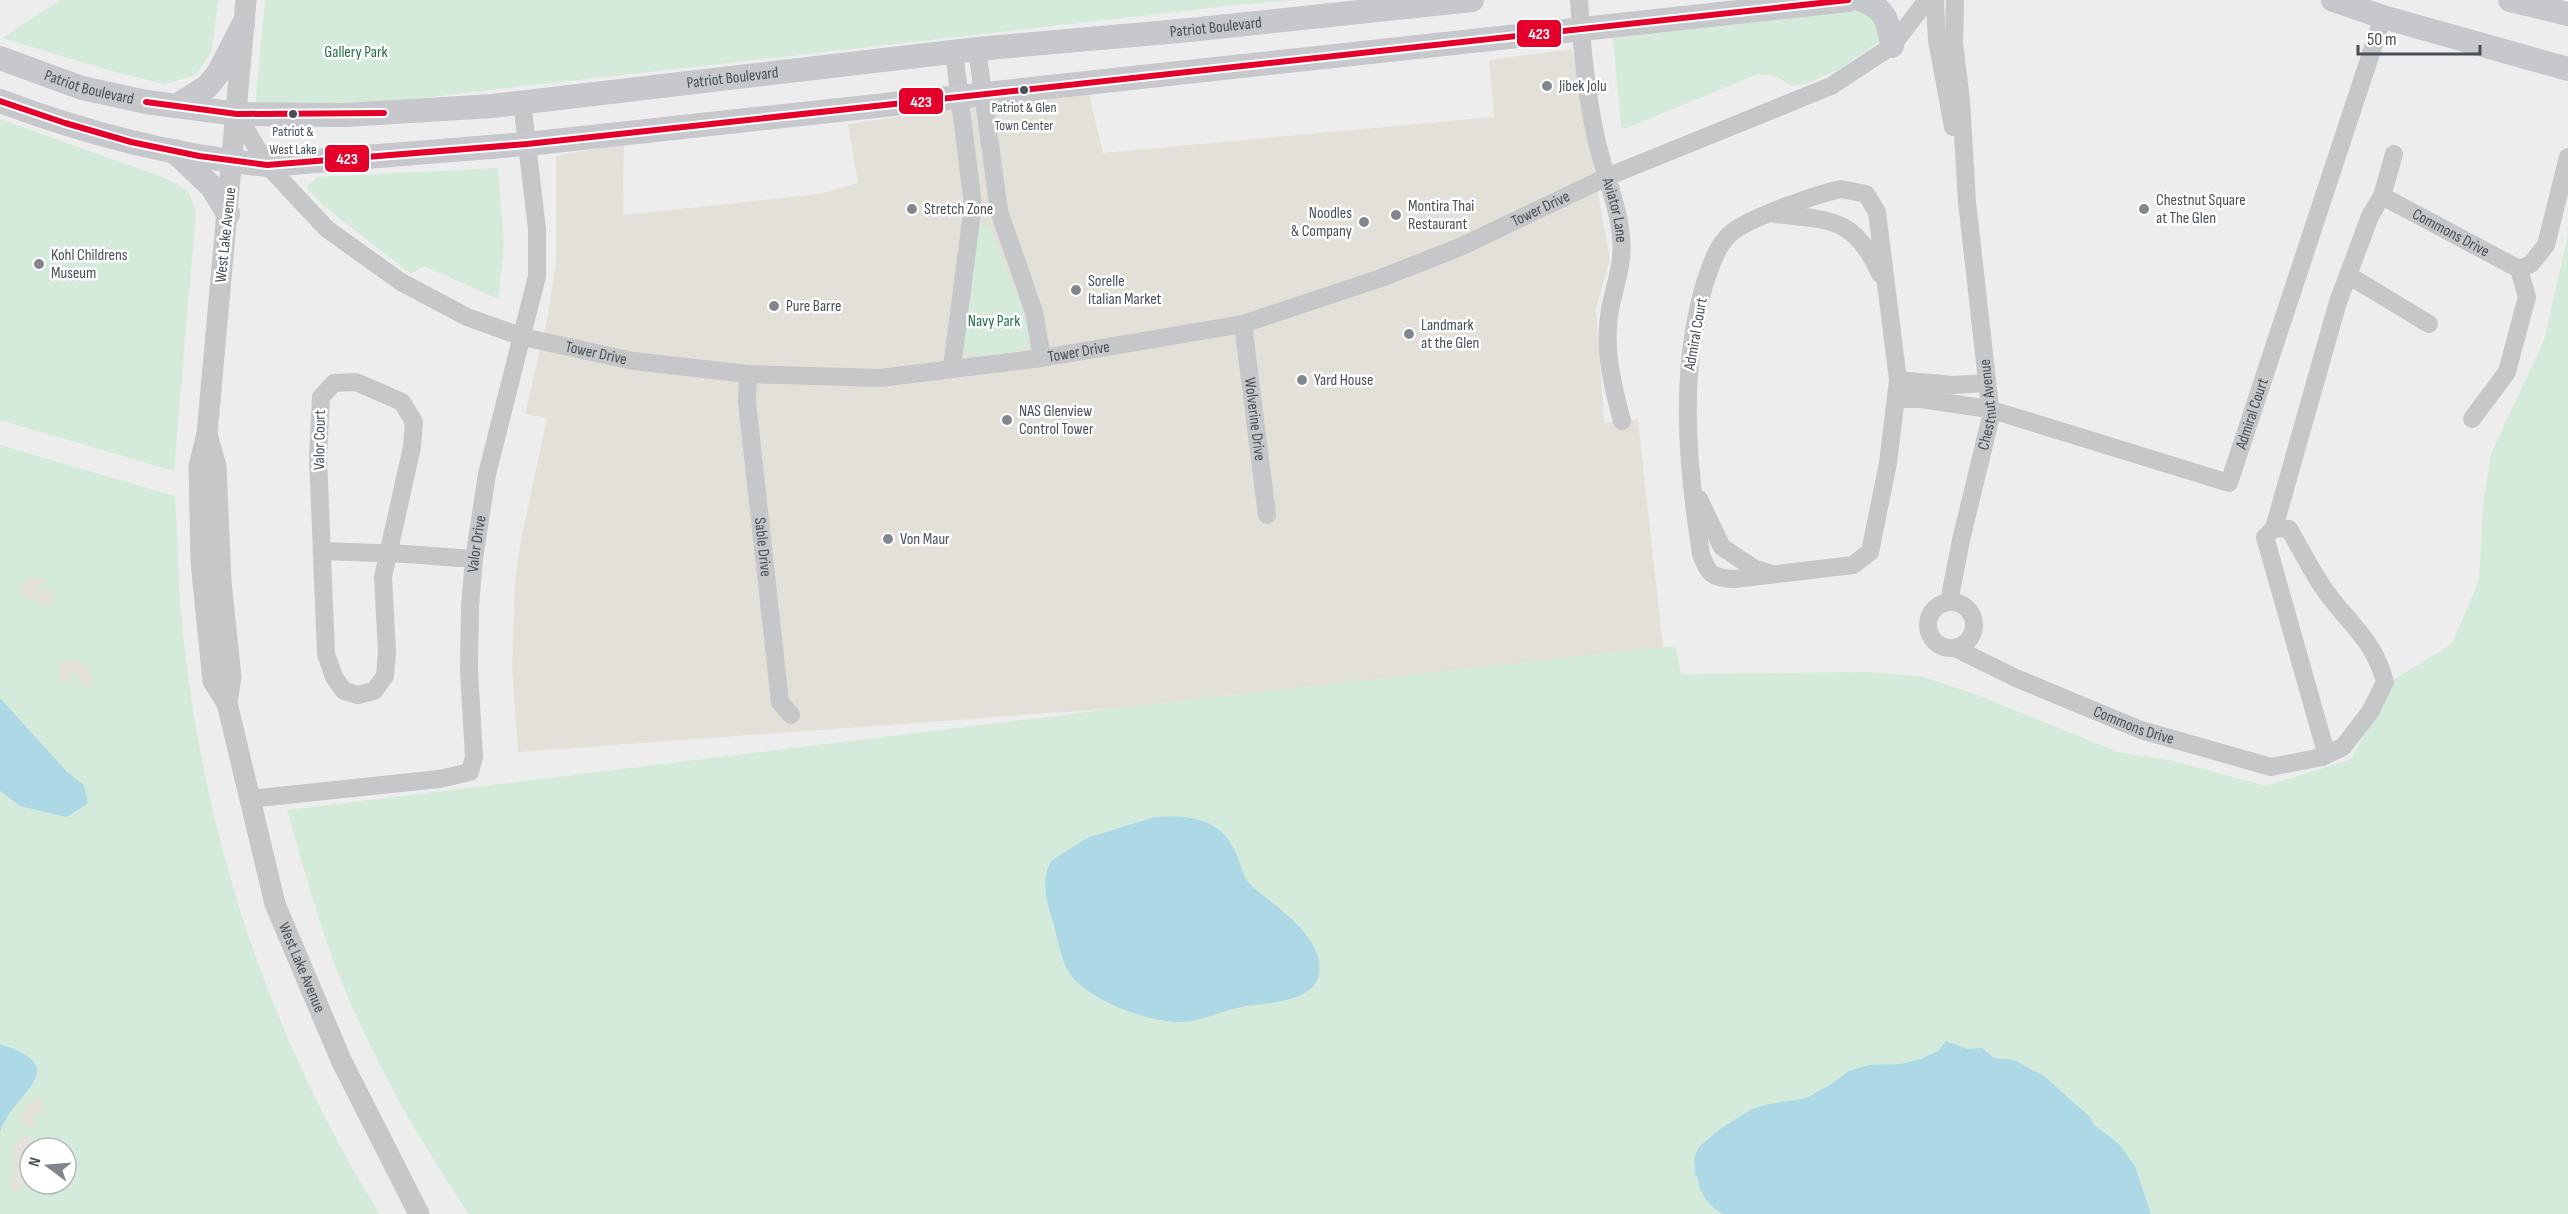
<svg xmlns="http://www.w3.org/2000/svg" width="2568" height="1214" font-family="'Sofia Sans Condensed',sans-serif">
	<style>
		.commercial { fill: #e3e0da }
		.green { fill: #d4ebdc; fill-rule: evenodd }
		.sand { fill: #e5e2dc }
		.water { fill: #acd9e5 }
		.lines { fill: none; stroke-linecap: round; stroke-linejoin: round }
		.minor { stroke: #c5c7c8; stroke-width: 18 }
		.tertiary { stroke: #c5c7c8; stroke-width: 21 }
		.secondary { stroke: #c6c8cb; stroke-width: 24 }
		.bus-1-casing { stroke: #fff; stroke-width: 10 }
		.bus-1 { stroke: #e4002b; stroke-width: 6 }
		.poi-dot { fill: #81878c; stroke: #fff; stroke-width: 2 }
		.bus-dot { fill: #475057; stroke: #fff; stroke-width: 2 }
		.labels { text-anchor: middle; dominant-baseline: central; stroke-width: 5; stroke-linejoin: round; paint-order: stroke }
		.bus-label { font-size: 14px; fill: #475057; stroke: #fff }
		.street-label { font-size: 16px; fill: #475057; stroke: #fff }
		.park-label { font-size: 16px; fill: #207047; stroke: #fff }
		.poi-label { font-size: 16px; fill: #475057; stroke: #fff; text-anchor: start }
		.line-badge { stroke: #fff; stroke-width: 2 }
		.badge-label { font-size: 16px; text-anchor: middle; font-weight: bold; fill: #fff }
	</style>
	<rect width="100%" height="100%" fill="#eeeded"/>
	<polygon class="commercial" points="1572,49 1610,260 1596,308 1604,423 1638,419 1663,647 1119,708 518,752 512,666 515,583 520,545 547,418 525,414 547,320 556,263 556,156 624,144 623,215 819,194 858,183 848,124 1088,89 1103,153 1494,117 1489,60"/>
	<g class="green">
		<polygon points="60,0 218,0 212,50 196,75 165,84 122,74 2,38"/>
		<polygon points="265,0 1297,0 1237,5 351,106 255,106"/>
		<polygon points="1860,9 1881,10 1881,40 1840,69 1806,84 1791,86 1776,76 1758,74 1624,129 1621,126 1613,39 1618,29"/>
		<polygon points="0,119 165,178 188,191 196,211 174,471 0,420"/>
		<polygon points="498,168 504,248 498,299 424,266 411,274 325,207 306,187 318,177"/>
		<path d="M982,225L988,226L991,231L1028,323C1032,352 1020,354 995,354C984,355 972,356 962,351L978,227Z"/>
		<path d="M2568,235V1214H469C420,1142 375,1064 342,983C319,927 304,868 287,810L1119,708L1663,647H1676L1681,674L1867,672L1921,676L1975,694L2118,752L2170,760L2266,786L2351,759L2396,678L2452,644L2479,580L2483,506L2491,454L2544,340Z"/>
		<path d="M0,445L175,496C178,541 178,587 183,632C204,837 270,1039 380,1214H0ZM30,1148H66V1184H30Z"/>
	</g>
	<g class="sand">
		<polygon points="29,576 42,579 44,586 38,587 38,591 50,589 55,595 52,603 43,607 33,596 29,600 22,595 21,585"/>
		<polygon points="72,659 80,661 91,670 92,680 90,689 80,685 75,671 71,674 70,683 59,680 59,668 64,661"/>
		<path d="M40,1099L44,1104L45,1112L35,1114L33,1117L37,1123L32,1127H26C16,1113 27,1103 40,1099Z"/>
		<polygon points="24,1133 32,1140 27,1145 31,1148 30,1164 26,1168 30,1171 30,1184 36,1184 33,1191 22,1184 20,1188 21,1191 12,1194 10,1190 15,1167 13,1148"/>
	</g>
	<g class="water">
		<polygon points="0,698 67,772 84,785 88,803 67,817 20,806 0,791"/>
		<path d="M1154,817C1189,815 1219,817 1235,851C1242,864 1241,877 1253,887C1276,907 1325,937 1319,974C1318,983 1311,990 1303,994C1284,1004 1258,1003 1237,1008C1215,1013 1198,1023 1175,1022C1144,1020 1088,1000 1070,974C1060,959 1058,939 1053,922C1047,901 1040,882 1051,861L1087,838Z"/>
		<path d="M1946,1041L1968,1049L1982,1048L1994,1058L2014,1060L2044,1076L2090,1117L2094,1125L2119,1144L2135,1166L2151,1214H1723C1711,1208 1697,1191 1698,1177L1695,1175L1694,1158L1699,1147L1720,1129L1752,1109L1768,1104L1807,1098L1831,1084L1849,1071L1868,1065L1901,1064L1921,1059L1938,1051Z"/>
		<path d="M0,1044C76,1068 14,1091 0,1132Z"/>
	</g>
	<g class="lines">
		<g class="minor">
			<path id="s1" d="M1579,0C1582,53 1587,107 1601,158C1608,184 1619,210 1621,237C1624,262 1615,285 1610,309C1603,348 1612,383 1622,421"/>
			<polyline points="1935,0 1937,40 1953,127"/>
			<polyline points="977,49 999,211 1034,312 1042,358"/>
			<path id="s2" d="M237,114L267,165L327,229L401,282L467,317L523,337L633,361L748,374L880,378L1042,358L1243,324L1381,278L1460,247L1607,177L1831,86L1892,46L1927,0"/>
			<path d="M1841,189L1866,194L1877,212L1898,380L1888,463L1870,552L1853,565L1734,579C1712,578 1708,574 1701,554C1687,464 1679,374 1704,286C1710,268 1716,246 1731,233C1749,218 1817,194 1841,189Z"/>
			<path id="s3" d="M2382,196L2519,269L2527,297L2507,372L2472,419"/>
			<path d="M1775,214C1830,220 1855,217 1880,274"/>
			<polyline points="2519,269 2531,264 2546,245 2568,157"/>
			<polyline points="2348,275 2429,324"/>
			<path id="s4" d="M1243,324L1267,515"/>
			<polyline points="952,367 973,205 954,52"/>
			<path id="s5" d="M748,374L747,402L780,702L791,715"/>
			<polyline points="1898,380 1953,385 1986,383"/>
			<polygon points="356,382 402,402 414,422 412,447 383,577 387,652 385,676 374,691 358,695 344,691 334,677 326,654 318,457 321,397 334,383"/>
			<path id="s6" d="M1896,399H1921L1989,409L2229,483L2383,17"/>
			<polyline points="1699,499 1722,547 1755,569 1769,573"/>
			<polyline points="2274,528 2338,302 2370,216 2382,196 2394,154"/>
			<polyline points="323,551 406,554 474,559"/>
			<path id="s7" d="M1949,602L1961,540L1991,416L1967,202L1961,100L1954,43L1955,0"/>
			<circle cx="1951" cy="625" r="23"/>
			<path id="s8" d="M1955,648L2016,678L2141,730L2271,767L2322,757L2343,747L2370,712L2385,682C2373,637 2346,622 2322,586C2310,568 2300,548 2289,529L2274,528L2265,537L2325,749L2322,757"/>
			<path id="s9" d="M249,799L439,779L470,772L474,757L469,671L470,606L474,559L487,474L537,276V229L522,102"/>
		</g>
		<g class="tertiary">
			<path id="s10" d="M246,0L207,434L199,466L201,562L213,681L227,703L275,904L341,1060L419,1214"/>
			<polyline points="207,434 216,466 221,582 231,677 227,703"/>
		</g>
		<g class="secondary">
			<path d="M1862,0C1886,9 1889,22 1892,46"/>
			<polyline points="2333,0 2383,17 2568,69"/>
			<polyline points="2510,0 2568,14"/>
			<path id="s11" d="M0,58L82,88L146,102L237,114L346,115L492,106L977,49L1190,30L1472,0"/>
			<path d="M0,101C85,133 176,157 267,165L527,144L1848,0"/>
			<polyline points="176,106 208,86 219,72 243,25"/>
			<polyline points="174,151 212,187 228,214"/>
		</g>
		<g class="bus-1-casing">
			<g id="bus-1">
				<polyline points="0,101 65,123 131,142 199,156 267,165 527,144 1848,0"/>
				<polyline points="146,102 237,114 384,113"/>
			</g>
		</g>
		<use href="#bus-1" class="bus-1"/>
	</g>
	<g class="poi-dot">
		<circle cx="1547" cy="86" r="6"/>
		<circle cx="912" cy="209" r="6"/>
		<circle cx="2144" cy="209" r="6"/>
		<circle cx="1396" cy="215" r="6"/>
		<circle cx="1364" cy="222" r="6"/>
		<circle cx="39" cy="264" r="6"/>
		<circle cx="1076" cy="290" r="6"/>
		<circle cx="774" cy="306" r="6"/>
		<circle cx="1409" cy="334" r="6"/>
		<circle cx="1302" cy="380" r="6"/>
		<circle cx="1007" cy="420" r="6"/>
		<circle cx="888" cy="539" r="6"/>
	</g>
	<g class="bus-dot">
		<circle cx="1024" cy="90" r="5"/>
		<circle cx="293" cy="114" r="5"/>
	</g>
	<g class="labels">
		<g class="bus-label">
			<text x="1024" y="107">Patriot &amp; Glen<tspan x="1024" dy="18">Town Center</tspan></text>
			<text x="293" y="131">Patriot &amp;<tspan x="293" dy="18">West Lake</tspan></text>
		</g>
		<g class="street-label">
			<text stroke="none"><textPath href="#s11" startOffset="1228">Patriot Boulevard</textPath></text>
			<text stroke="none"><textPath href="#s11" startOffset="742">Patriot Boulevard</textPath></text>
			<text stroke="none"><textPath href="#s11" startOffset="94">Patriot Boulevard</textPath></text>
			<text stroke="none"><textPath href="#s2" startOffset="1419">Tower Drive</textPath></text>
			<text stroke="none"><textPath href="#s1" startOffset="214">Aviator Lane</textPath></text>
			<text stroke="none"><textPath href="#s3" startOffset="78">Commons Drive</textPath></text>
			<text transform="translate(226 235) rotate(-84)">West Lake Avenue</text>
			<text transform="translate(1696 334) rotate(-80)">Admiral Court</text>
			<text stroke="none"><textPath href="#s2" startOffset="933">Tower Drive</textPath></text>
			<text stroke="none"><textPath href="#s2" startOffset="447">Tower Drive</textPath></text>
			<text stroke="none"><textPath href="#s7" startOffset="202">Chestnut Avenue</textPath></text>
			<text stroke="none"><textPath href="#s6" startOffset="418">Admiral Court</textPath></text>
			<text stroke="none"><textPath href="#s4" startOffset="96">Wolverine Drive</textPath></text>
			<text transform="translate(320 440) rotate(-89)">Valor Court</text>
			<text stroke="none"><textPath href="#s9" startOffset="452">Valor Drive</textPath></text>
			<text stroke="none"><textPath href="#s5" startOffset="174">Sable Drive</textPath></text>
			<text stroke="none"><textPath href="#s8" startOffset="195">Commons Drive</textPath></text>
			<text stroke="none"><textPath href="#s10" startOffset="986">West Lake Avenue</textPath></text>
		</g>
		<g class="park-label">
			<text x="356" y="52">Gallery Park</text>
			<text x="994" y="321">Navy Park</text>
		</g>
		<g class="poi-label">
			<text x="1559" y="86">Jibek Jolu</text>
			<text x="2156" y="200">Chestnut Square<tspan x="2156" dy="18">at The Glen</tspan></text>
			<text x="1408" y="206">Montira Thai<tspan x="1408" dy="18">Restaurant</tspan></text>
			<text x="924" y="209">Stretch Zone</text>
			<text x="1352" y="213" text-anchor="end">Noodles<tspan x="1352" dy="18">&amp; Company</tspan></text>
			<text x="51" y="255">Kohl Childrens<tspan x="51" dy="18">Museum</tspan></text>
			<text x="1088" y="281">Sorelle<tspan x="1088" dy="18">Italian Market</tspan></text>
			<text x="786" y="306">Pure Barre</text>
			<text x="1421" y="325">Landmark<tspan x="1421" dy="18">at the Glen</tspan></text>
			<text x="1314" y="380">Yard House</text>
			<text x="1019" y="411">NAS Glenview<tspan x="1019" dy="18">Control Tower</tspan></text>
			<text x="900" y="539">Von Maur</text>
		</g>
	</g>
	<g class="line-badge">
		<rect x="1516" y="19" width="46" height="29" rx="6" fill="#e4002b"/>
		<rect x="898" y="87" width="46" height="28" rx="6" fill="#e4002b"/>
		<rect x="324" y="144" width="46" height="29" rx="6" fill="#e4002b"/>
	</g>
	<g class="badge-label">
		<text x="1539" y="39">423</text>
		<text x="921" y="107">423</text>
		<text x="347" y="164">423</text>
	</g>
	<g transform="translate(48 1166) rotate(286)"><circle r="28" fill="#ffffff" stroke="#b5b9bc" stroke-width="1.5"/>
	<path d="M0-4.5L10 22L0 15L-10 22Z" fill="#81878c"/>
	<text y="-9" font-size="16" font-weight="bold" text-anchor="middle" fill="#475057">N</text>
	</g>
	<path d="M2358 45v9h122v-9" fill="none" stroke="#475057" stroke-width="3"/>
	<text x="2367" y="45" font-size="18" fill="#475057" stroke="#ffffff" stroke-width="4.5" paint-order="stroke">50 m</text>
</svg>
